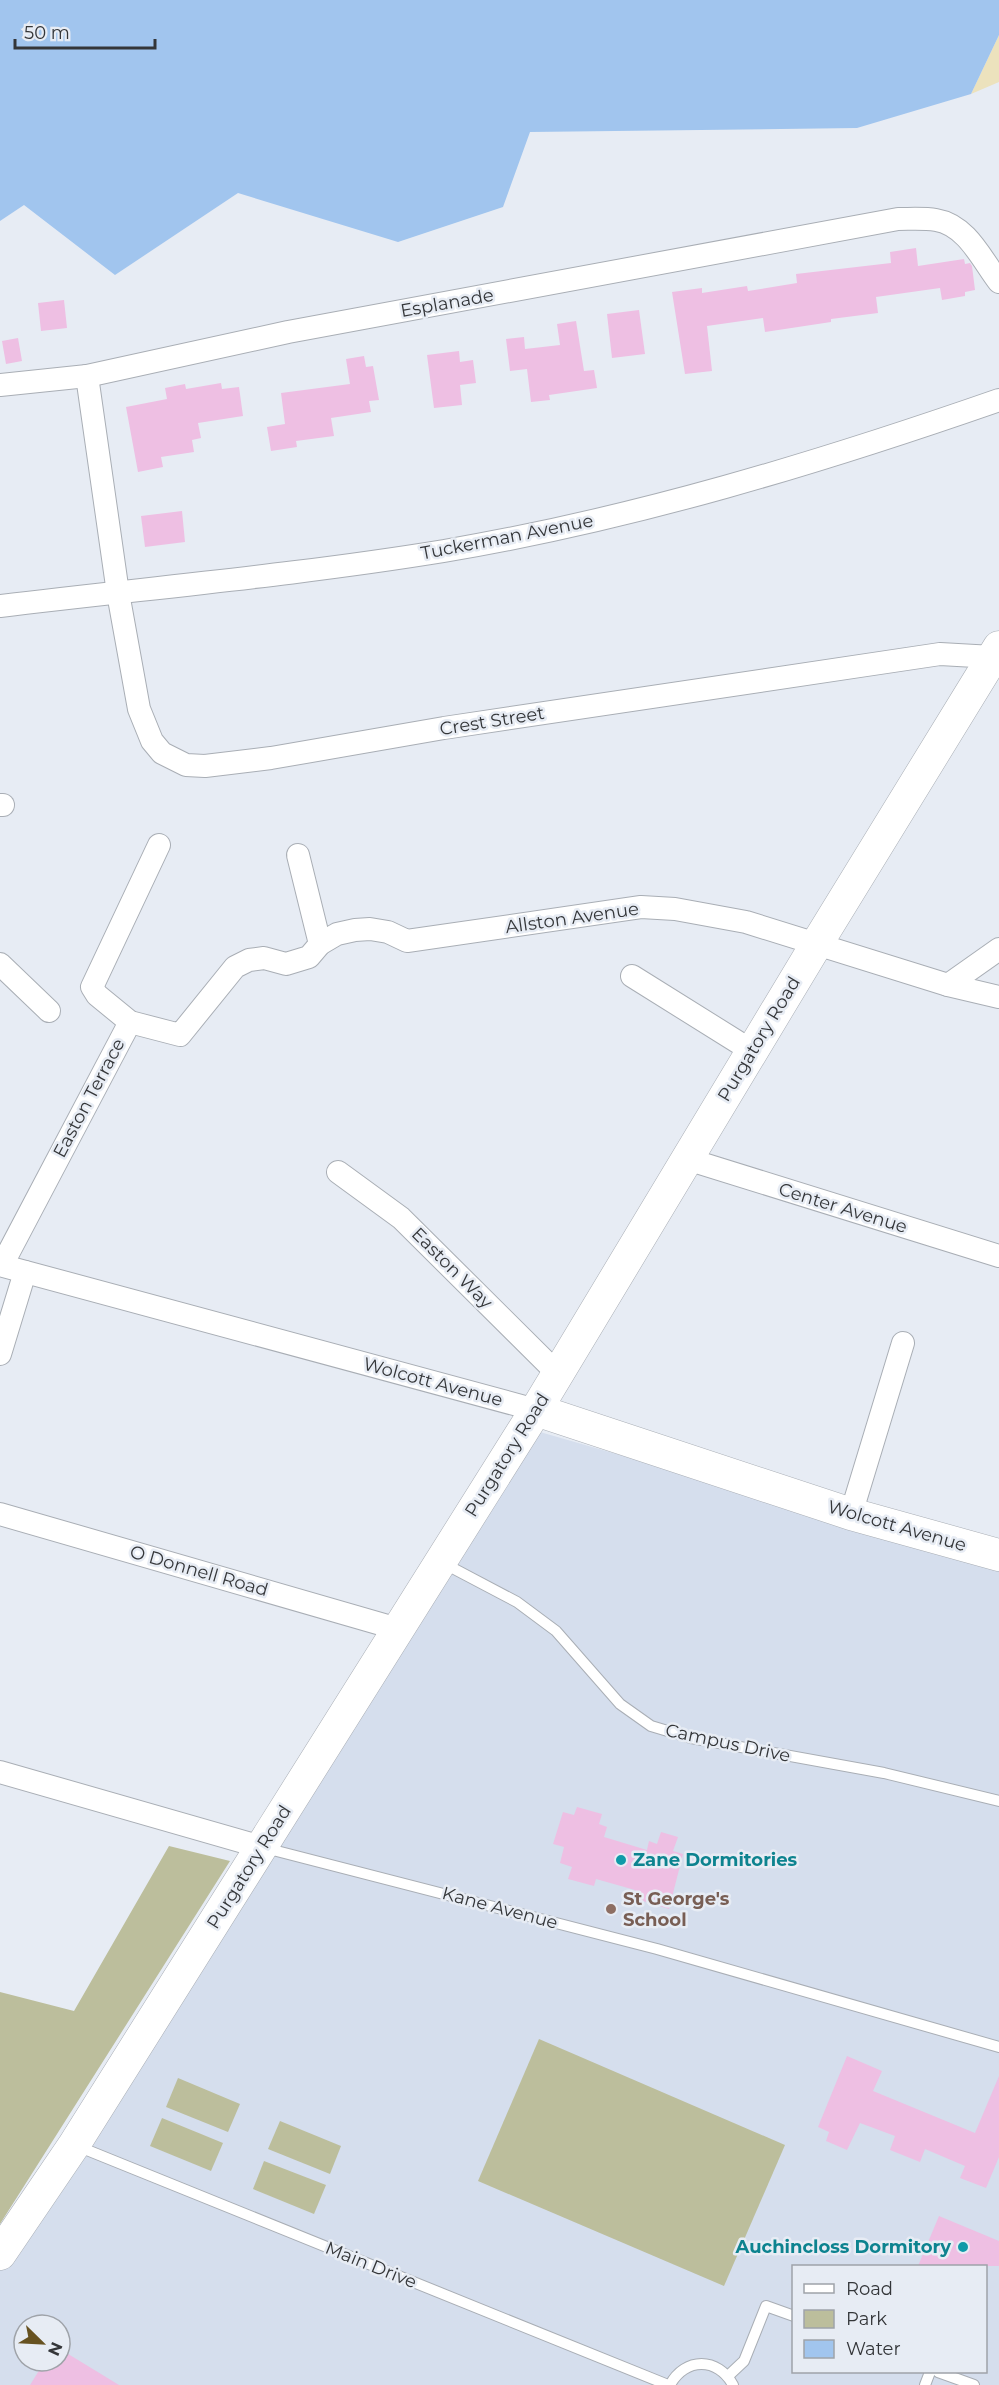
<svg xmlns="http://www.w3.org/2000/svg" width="999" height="2385" font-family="Montserrat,sans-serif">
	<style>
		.built { fill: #d5deed; fill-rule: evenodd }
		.green { fill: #bcbe9c }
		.sand { fill: #ece2bd }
		.water { fill: #a1c5ee }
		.building { fill: #eebfe3 }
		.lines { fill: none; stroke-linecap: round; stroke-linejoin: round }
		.lane-casing { stroke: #a9aeb5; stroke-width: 12 }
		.street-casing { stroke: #a9aeb5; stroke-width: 24 }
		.secondary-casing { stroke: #a9aeb5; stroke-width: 33 }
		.lane { stroke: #fff; stroke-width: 10 }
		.street { stroke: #fff; stroke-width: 22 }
		.secondary { stroke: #fff; stroke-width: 32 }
		.culture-dot { fill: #0f9aa8; stroke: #e7ecf4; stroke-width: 2 }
		.education-dot { fill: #8d6e63; stroke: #e7ecf4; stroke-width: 2 }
		.labels { text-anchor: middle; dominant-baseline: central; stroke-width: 5; stroke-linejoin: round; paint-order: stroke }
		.street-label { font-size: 18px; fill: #343639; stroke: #e7ecf4 }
		.culture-label { font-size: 18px; font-weight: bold; fill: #0d838f; stroke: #e7ecf4; text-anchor: start }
		.education-label { font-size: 18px; font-weight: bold; fill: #785e54; stroke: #e7ecf4; text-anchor: start }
	</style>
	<rect width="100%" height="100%" fill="#e7ecf4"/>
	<path class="built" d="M540,1432L999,1564V2385H0V2254ZM794,2266H986V2372H794ZM24,2325H60V2361H24Z"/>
	<g class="green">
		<polygon points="169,1846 230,1861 0,2224 0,1992 74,2011"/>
		<polygon points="539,2039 785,2145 724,2286 478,2181"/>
		<polygon points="178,2078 240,2104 228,2132 166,2107"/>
		<polygon points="162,2118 223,2143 211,2171 150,2146"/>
		<polygon points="280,2121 341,2146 330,2174 268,2149"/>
		<polygon points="264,2161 326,2185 314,2214 253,2189"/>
	</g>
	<polygon class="sand" points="999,35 999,82 971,94"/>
	<polygon class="water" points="0,0 999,0 999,35 971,94 857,128 530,132 503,207 398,242 238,193 115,275 24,205 0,221"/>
	<g class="building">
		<polygon points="916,248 918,266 964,259 965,264 970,263 972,266 975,290 965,292 965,296 942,300 940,288 876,297 878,313 831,319 831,322 765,332 763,318 707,326 712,371 685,374 672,292 702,288 702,293 747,286 748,291 797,283 796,274 891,263 890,252"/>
		<polygon points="64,300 67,328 41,331 38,303"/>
		<polygon points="639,310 645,354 612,358 607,314"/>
		<polygon points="576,321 584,371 594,370 597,388 549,395 550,400 531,402 527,369 510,371 506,339 524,337 525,349 560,345 557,324"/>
		<polygon points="18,338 22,361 6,364 2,341"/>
		<polygon points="459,351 460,362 473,360 476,383 460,385 462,405 434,408 427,355"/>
		<polygon points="364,356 366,367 373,366 379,400 369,401 371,412 331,418 334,436 296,441 297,447 271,451 267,427 285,424 281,393 350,384 346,359"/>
		<polygon points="221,383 222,389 239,387 243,416 198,423 201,438 192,440 194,452 161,457 163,467 138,472 126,407 167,399 165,388 185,384 186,389"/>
		<polygon points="182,511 185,542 145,547 141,516"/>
		<polygon points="577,1807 602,1814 599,1824 607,1827 604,1837 647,1850 649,1841 657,1844 661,1832 678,1837 673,1851 683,1854 669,1909 633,1898 635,1890 596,1879 594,1886 568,1879 572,1867 560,1863 564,1847 553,1844 563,1812 574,1815"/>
		<polygon points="847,2056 882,2071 873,2091 975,2133 999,2076 999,2157 986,2188 960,2178 965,2166 925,2149 920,2162 890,2150 895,2136 860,2123 847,2150 826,2141 829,2132 818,2127"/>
		<polygon points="939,2216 999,2241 999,2266 918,2266"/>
		<polygon points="60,2349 119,2385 30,2385 45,2361 60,2361"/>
	</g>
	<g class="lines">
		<g class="lane-casing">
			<g id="lane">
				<polyline points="443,1563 517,1602 556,1631 620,1704 651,1726 691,1738 884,1773 999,1801"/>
				<polyline points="265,1848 657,1949 999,2047"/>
				<polyline points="77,2146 668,2385"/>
				<polyline points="938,2372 974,2385"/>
				<polyline points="728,2376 744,2361 766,2306 794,2316"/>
				<path d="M670,2385C685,2357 718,2357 733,2385"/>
				<polyline points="925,2385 930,2372"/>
			</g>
		</g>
		<g class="street-casing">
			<g id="street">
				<polyline points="87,376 118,593 139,709 152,741 162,753 186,765 205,766 271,758 444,728 940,654 993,657"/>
				<path d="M0,385L87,376L288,332L898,219C911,219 924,218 936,220C967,225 982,260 999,282"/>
				<path d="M0,606C148,588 297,575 444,551C633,519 818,463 999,400"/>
				<polyline points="0,805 3,805"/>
				<polyline points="159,845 92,987 97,995 130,1022 180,1035 235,967 249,960 264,958 286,964 309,957 320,944 337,934 355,930 370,929 388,932 407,941 641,907 675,909 746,922 948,985 999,997"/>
				<polyline points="298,855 320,944"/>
				<polyline points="0,964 49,1011"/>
				<polyline points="632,976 752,1051"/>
				<polyline points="948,985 999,949"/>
				<polyline points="687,1159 999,1256"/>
				<polyline points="338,1172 401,1218 558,1374"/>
				<polyline points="0,1265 536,1410"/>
				<polyline points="2,1265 130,1022"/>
				<polyline points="0,1354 25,1272"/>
				<polyline points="0,1514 398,1629"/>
				<polyline points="851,1514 903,1343"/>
				<polyline points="0,1772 261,1847"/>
			</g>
		</g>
		<g class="secondary-casing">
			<g id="secondary">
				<polyline points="536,1410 851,1514 999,1555"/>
				<polyline points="0,2254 74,2145 536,1410 816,945 999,647"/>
			</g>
		</g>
		<use href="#lane" class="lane"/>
		<use href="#street" class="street"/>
		<use href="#secondary" class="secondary"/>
	</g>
	<g class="culture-dot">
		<circle cx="621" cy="1860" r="6"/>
		<circle cx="963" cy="2247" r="6"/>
	</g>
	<circle class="education-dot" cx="611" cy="1909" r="6"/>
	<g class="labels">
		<g class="street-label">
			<text transform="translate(447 303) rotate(-10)">Esplanade</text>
			<text transform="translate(507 537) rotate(-11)">Tuckerman Avenue</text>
			<text transform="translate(492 721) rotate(-9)">Crest Street</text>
			<text transform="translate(572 918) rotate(-8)">Allston Avenue</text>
			<text transform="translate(759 1039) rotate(-59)">Purgatory Road</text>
			<text transform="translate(89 1098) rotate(-62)">Easton Terrace</text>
			<text transform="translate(843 1208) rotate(17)">Center Avenue</text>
			<text transform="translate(452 1268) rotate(45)">Easton Way</text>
			<text transform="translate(433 1382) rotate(15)">Wolcott Avenue</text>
			<text transform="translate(507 1455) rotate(-58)">Purgatory Road</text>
			<text transform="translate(897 1526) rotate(16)">Wolcott Avenue</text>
			<text transform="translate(199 1571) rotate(16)">O Donnell Road</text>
			<text transform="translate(728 1743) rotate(12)">Campus Drive</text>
			<text transform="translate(249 1867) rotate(-58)">Purgatory Road</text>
			<text transform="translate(500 1908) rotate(15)">Kane Avenue</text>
			<text transform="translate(371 2265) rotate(22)">Main Drive</text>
		</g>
		<g class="culture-label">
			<text x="633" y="1860">Zane Dormitories</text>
			<text x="951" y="2247" text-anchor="end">Auchincloss Dormitory</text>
		</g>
		<g class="education-label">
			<text x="623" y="1899">St George's<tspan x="623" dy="21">School</tspan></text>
		</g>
	</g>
	<rect x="792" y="2265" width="195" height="108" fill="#e7ecf4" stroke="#9fa3a9" stroke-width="1.5"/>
	<rect x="804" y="2284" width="30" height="9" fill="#ffffff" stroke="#9fa3a9" stroke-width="1.5"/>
	<text x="846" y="2295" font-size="18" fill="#343639">Road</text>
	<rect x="804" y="2310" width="30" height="18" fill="#bcbe9c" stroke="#9fa3a9" stroke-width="1.5"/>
	<text x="846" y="2325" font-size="18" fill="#343639">Park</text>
	<rect x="804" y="2340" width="30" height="18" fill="#a1c5ee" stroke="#9fa3a9" stroke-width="1.5"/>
	<text x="846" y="2355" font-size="18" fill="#343639">Water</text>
	<g transform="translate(42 2343) rotate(114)"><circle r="28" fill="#e7ecf4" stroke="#9fa3a9" stroke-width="1.5"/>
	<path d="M0-4.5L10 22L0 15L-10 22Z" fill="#675221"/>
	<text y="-9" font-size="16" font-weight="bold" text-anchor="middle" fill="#343639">N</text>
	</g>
	<path d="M15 39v9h140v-9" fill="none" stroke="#343639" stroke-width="3"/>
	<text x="24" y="39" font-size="18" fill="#343639" stroke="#e7ecf4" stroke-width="4.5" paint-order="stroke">50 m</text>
</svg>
